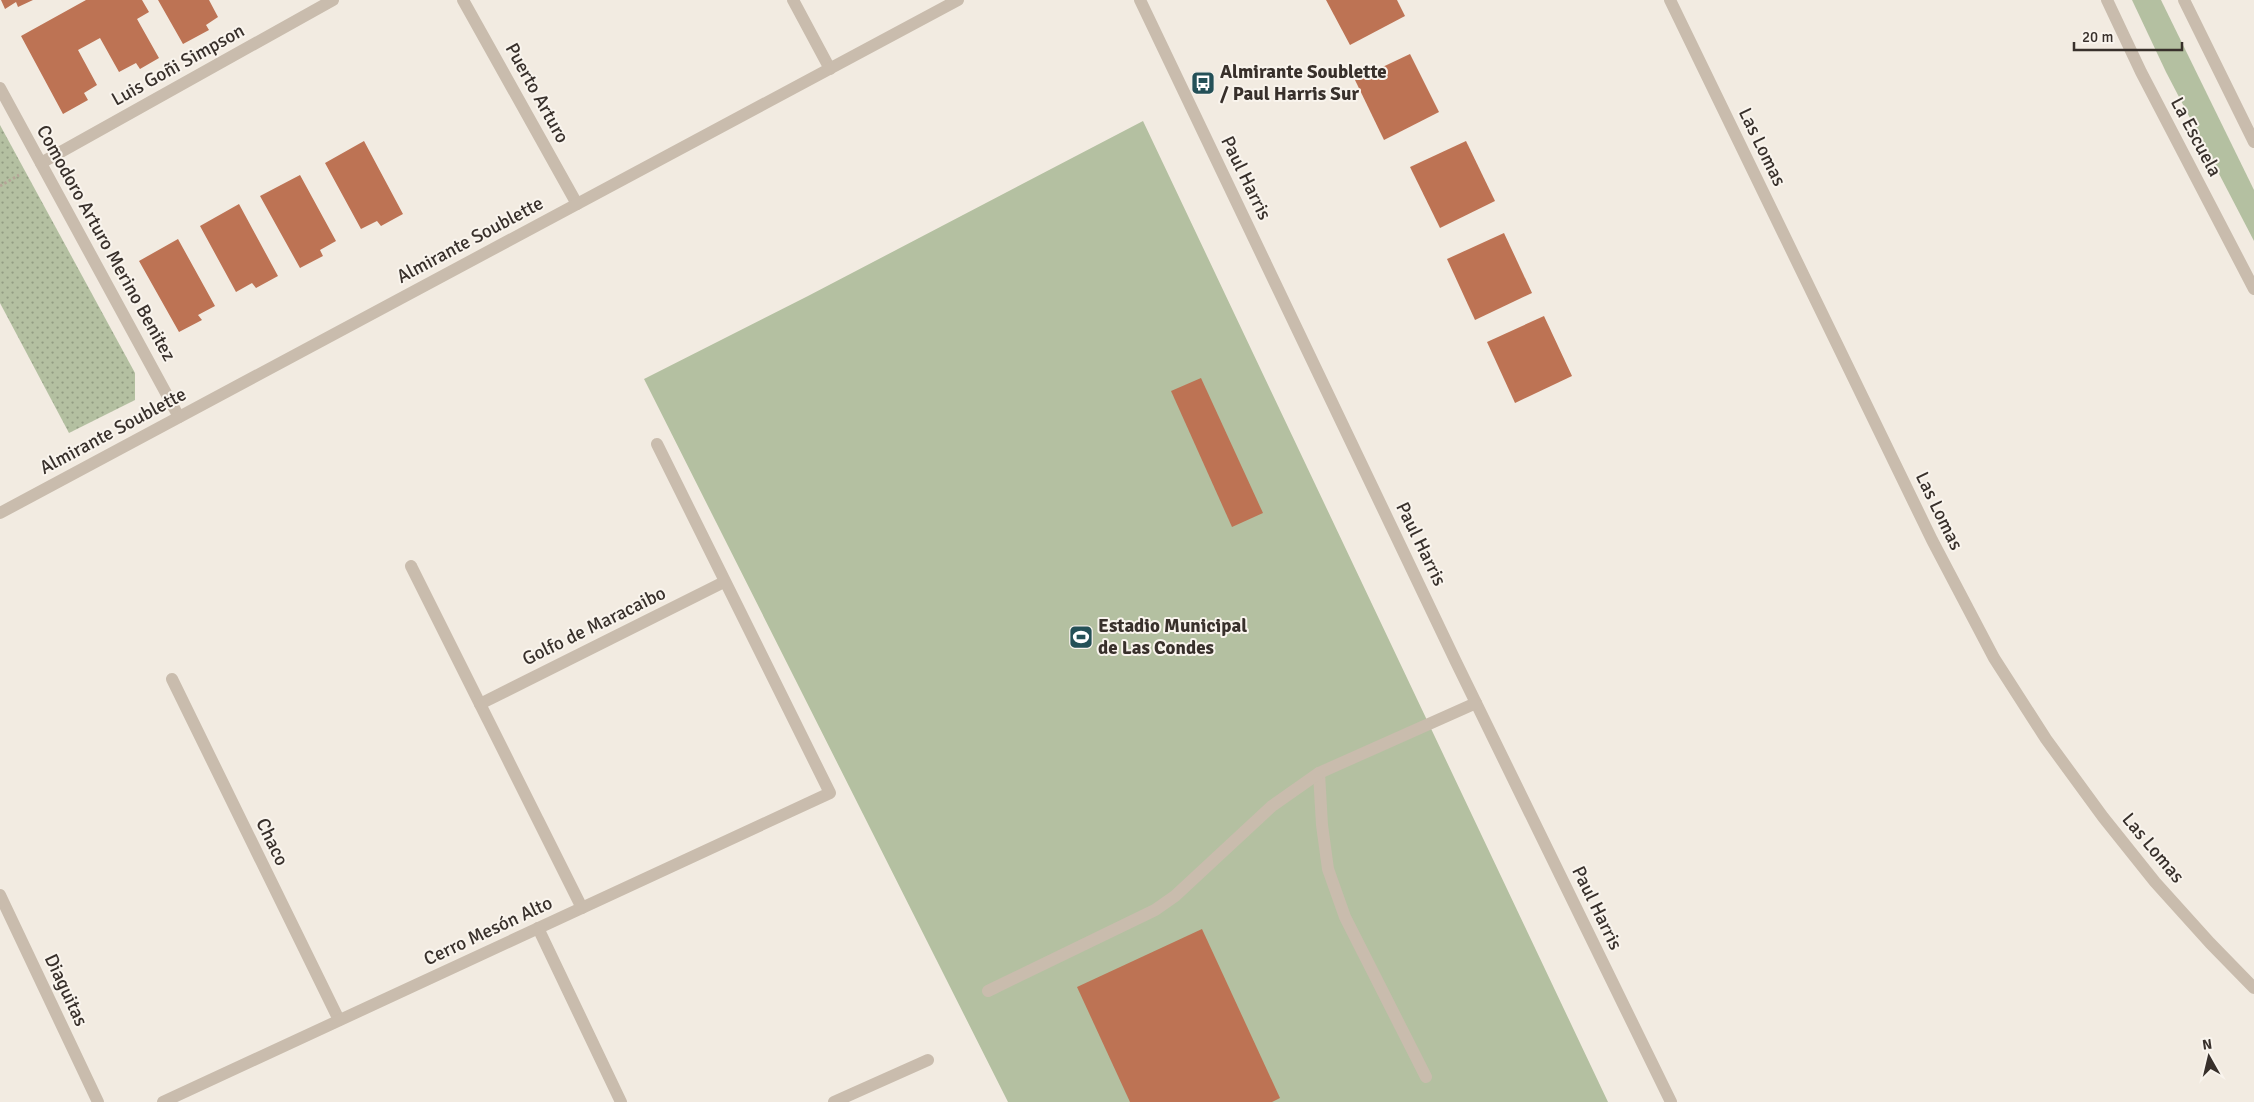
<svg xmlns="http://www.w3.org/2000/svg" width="2254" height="1102" font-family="Signika,sans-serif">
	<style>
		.grass { fill: #b4c0a1 }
		.park { fill: url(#park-dots) }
		.building { fill: #bd7354 }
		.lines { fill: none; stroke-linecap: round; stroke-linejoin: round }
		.path { stroke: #b5a697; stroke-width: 3; stroke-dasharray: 2.5 2.5; stroke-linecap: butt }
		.minor { stroke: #c9bcad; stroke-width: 12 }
		.labels { text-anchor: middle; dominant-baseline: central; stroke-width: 4; stroke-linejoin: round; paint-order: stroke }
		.street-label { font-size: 19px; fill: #38302b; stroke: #f9f4ed }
		.poi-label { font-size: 19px; font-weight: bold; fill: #38302b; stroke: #f9f4ed; text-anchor: start }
	</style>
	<defs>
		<pattern id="park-dots" width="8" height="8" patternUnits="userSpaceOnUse" patternTransform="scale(1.25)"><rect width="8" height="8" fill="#b4c0a1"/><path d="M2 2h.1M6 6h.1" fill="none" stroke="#939c83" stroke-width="1.8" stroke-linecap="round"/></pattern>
	</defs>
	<rect width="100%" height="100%" fill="#f2ebe1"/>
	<g class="grass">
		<polygon points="2132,0 2161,0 2254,190 2254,241 2166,72"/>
		<polygon points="1143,121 1608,1102 1008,1102 644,379 808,296"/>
	</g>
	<polygon class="park" points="0,125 135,373 135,400 69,433 0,303"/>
	<g class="building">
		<polygon points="1,0 33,0 18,7 16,2 5,9"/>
		<polygon points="86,0 142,0 149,12 137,19 159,58 140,69 136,63 119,72 100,38 78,50 97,85 84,93 88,100 63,114 21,36"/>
		<polygon points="158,0 209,0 218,17 206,25 209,30 183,44"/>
		<polygon points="1326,0 1397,0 1405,16 1350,45"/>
		<polygon points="1410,54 1439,112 1384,140 1355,80"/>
		<polygon points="364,141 403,214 381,226 377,221 361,229 325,163"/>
		<polygon points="1466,141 1495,201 1440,228 1410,167"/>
		<polygon points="300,175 336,241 320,250 323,256 300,268 260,196"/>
		<polygon points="239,204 278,276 256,288 252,283 236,292 200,226"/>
		<polygon points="1504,233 1532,293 1475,320 1447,259"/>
		<polygon points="178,239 215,306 198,315 202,320 179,332 139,261"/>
		<polygon points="1544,316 1572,376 1515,403 1487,342"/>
		<polygon points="1201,378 1263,513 1232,527 1171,391"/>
		<polygon points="1202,929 1280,1098 1272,1102 1130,1102 1077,987"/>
	</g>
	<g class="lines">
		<polyline class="path" points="0,186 19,175"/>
		<g class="minor">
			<polyline points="463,0 577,204"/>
			<polyline points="793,0 830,69"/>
			<polyline points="1140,0 1456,662 1671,1102"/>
			<polyline points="1670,0 1932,540 1994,658 2046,739 2103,817 2155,882 2210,943 2254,988"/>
			<polyline points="2107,0 2141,72 2254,289"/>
			<polyline points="2184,0 2254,142"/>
			<polyline points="0,88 179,417"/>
			<polyline points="41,163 333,0"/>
			<polyline points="0,513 958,0"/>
			<polyline points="411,566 582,908"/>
			<polyline points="172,679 339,1020"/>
			<polyline points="480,704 724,582"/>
			<polyline points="1319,773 1322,825 1328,869 1345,917 1426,1077"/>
			<polyline points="0,895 98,1102"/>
			<polyline points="538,928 621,1102"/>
			<polyline points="988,991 1155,910 1175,896 1272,806 1319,773 1476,703"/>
			<polyline points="163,1102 830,793 657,444"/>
			<polyline points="834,1102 928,1060"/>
		</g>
	</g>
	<defs>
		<g id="bus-square" transform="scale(1.25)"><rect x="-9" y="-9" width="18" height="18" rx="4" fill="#245057" stroke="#f9f4ed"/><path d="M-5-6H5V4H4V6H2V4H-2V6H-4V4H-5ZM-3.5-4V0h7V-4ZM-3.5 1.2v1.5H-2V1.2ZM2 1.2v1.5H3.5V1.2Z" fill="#fff"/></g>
		<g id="stadium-square" transform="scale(1.25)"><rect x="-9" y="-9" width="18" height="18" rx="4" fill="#245057" stroke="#f9f4ed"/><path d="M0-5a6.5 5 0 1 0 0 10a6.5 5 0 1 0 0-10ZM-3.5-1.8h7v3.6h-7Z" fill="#fff"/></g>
	</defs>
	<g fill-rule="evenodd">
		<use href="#bus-square" x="1203" y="83"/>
		<use href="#stadium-square" x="1081" y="637"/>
	</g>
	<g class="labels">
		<g class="street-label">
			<text transform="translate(178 65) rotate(-29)">Luis Goñi Simpson</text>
			<text transform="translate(537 93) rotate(61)">Puerto Arturo</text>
			<text transform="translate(2196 137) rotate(62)">La Escuela</text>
			<text transform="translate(1762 147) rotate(64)">Las Lomas</text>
			<text transform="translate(1246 178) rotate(64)">Paul Harris</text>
			<text transform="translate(470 240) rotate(-28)">Almirante Soublette</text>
			<text transform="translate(106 243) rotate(61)">Comodoro Arturo Merino Benitez</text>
			<text transform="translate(113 431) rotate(-28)">Almirante Soublette</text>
			<text transform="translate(1939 511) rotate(64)">Las Lomas</text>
			<text transform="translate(1421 544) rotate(64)">Paul Harris</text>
			<text transform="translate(594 626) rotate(-26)">Golfo de Maracaibo</text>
			<text transform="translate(272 842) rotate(64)">Chaco</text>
			<text transform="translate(2153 848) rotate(50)">Las Lomas</text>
			<text transform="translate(1597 908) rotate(64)">Paul Harris</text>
			<text transform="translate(488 931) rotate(-25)">Cerro Mesón Alto</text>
			<text transform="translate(66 990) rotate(65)">Diaguitas</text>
		</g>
		<g class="poi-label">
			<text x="1220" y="72">Almirante Soublette<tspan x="1220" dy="22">/ Paul Harris Sur</tspan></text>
			<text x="1098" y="626">Estadio Municipal<tspan x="1098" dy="22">de Las Condes</tspan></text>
		</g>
	</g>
	<g transform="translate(2209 1057) rotate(352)" stroke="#f9f4ed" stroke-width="4" paint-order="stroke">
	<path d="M0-4L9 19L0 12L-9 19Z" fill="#38302b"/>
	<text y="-8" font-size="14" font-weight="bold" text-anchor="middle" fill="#38302b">N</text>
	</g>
	<path d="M2074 42v8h108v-8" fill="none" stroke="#38302b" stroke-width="2.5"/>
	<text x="2082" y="42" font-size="15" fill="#38302b" stroke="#f9f4ed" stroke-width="4" paint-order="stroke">20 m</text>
</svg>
